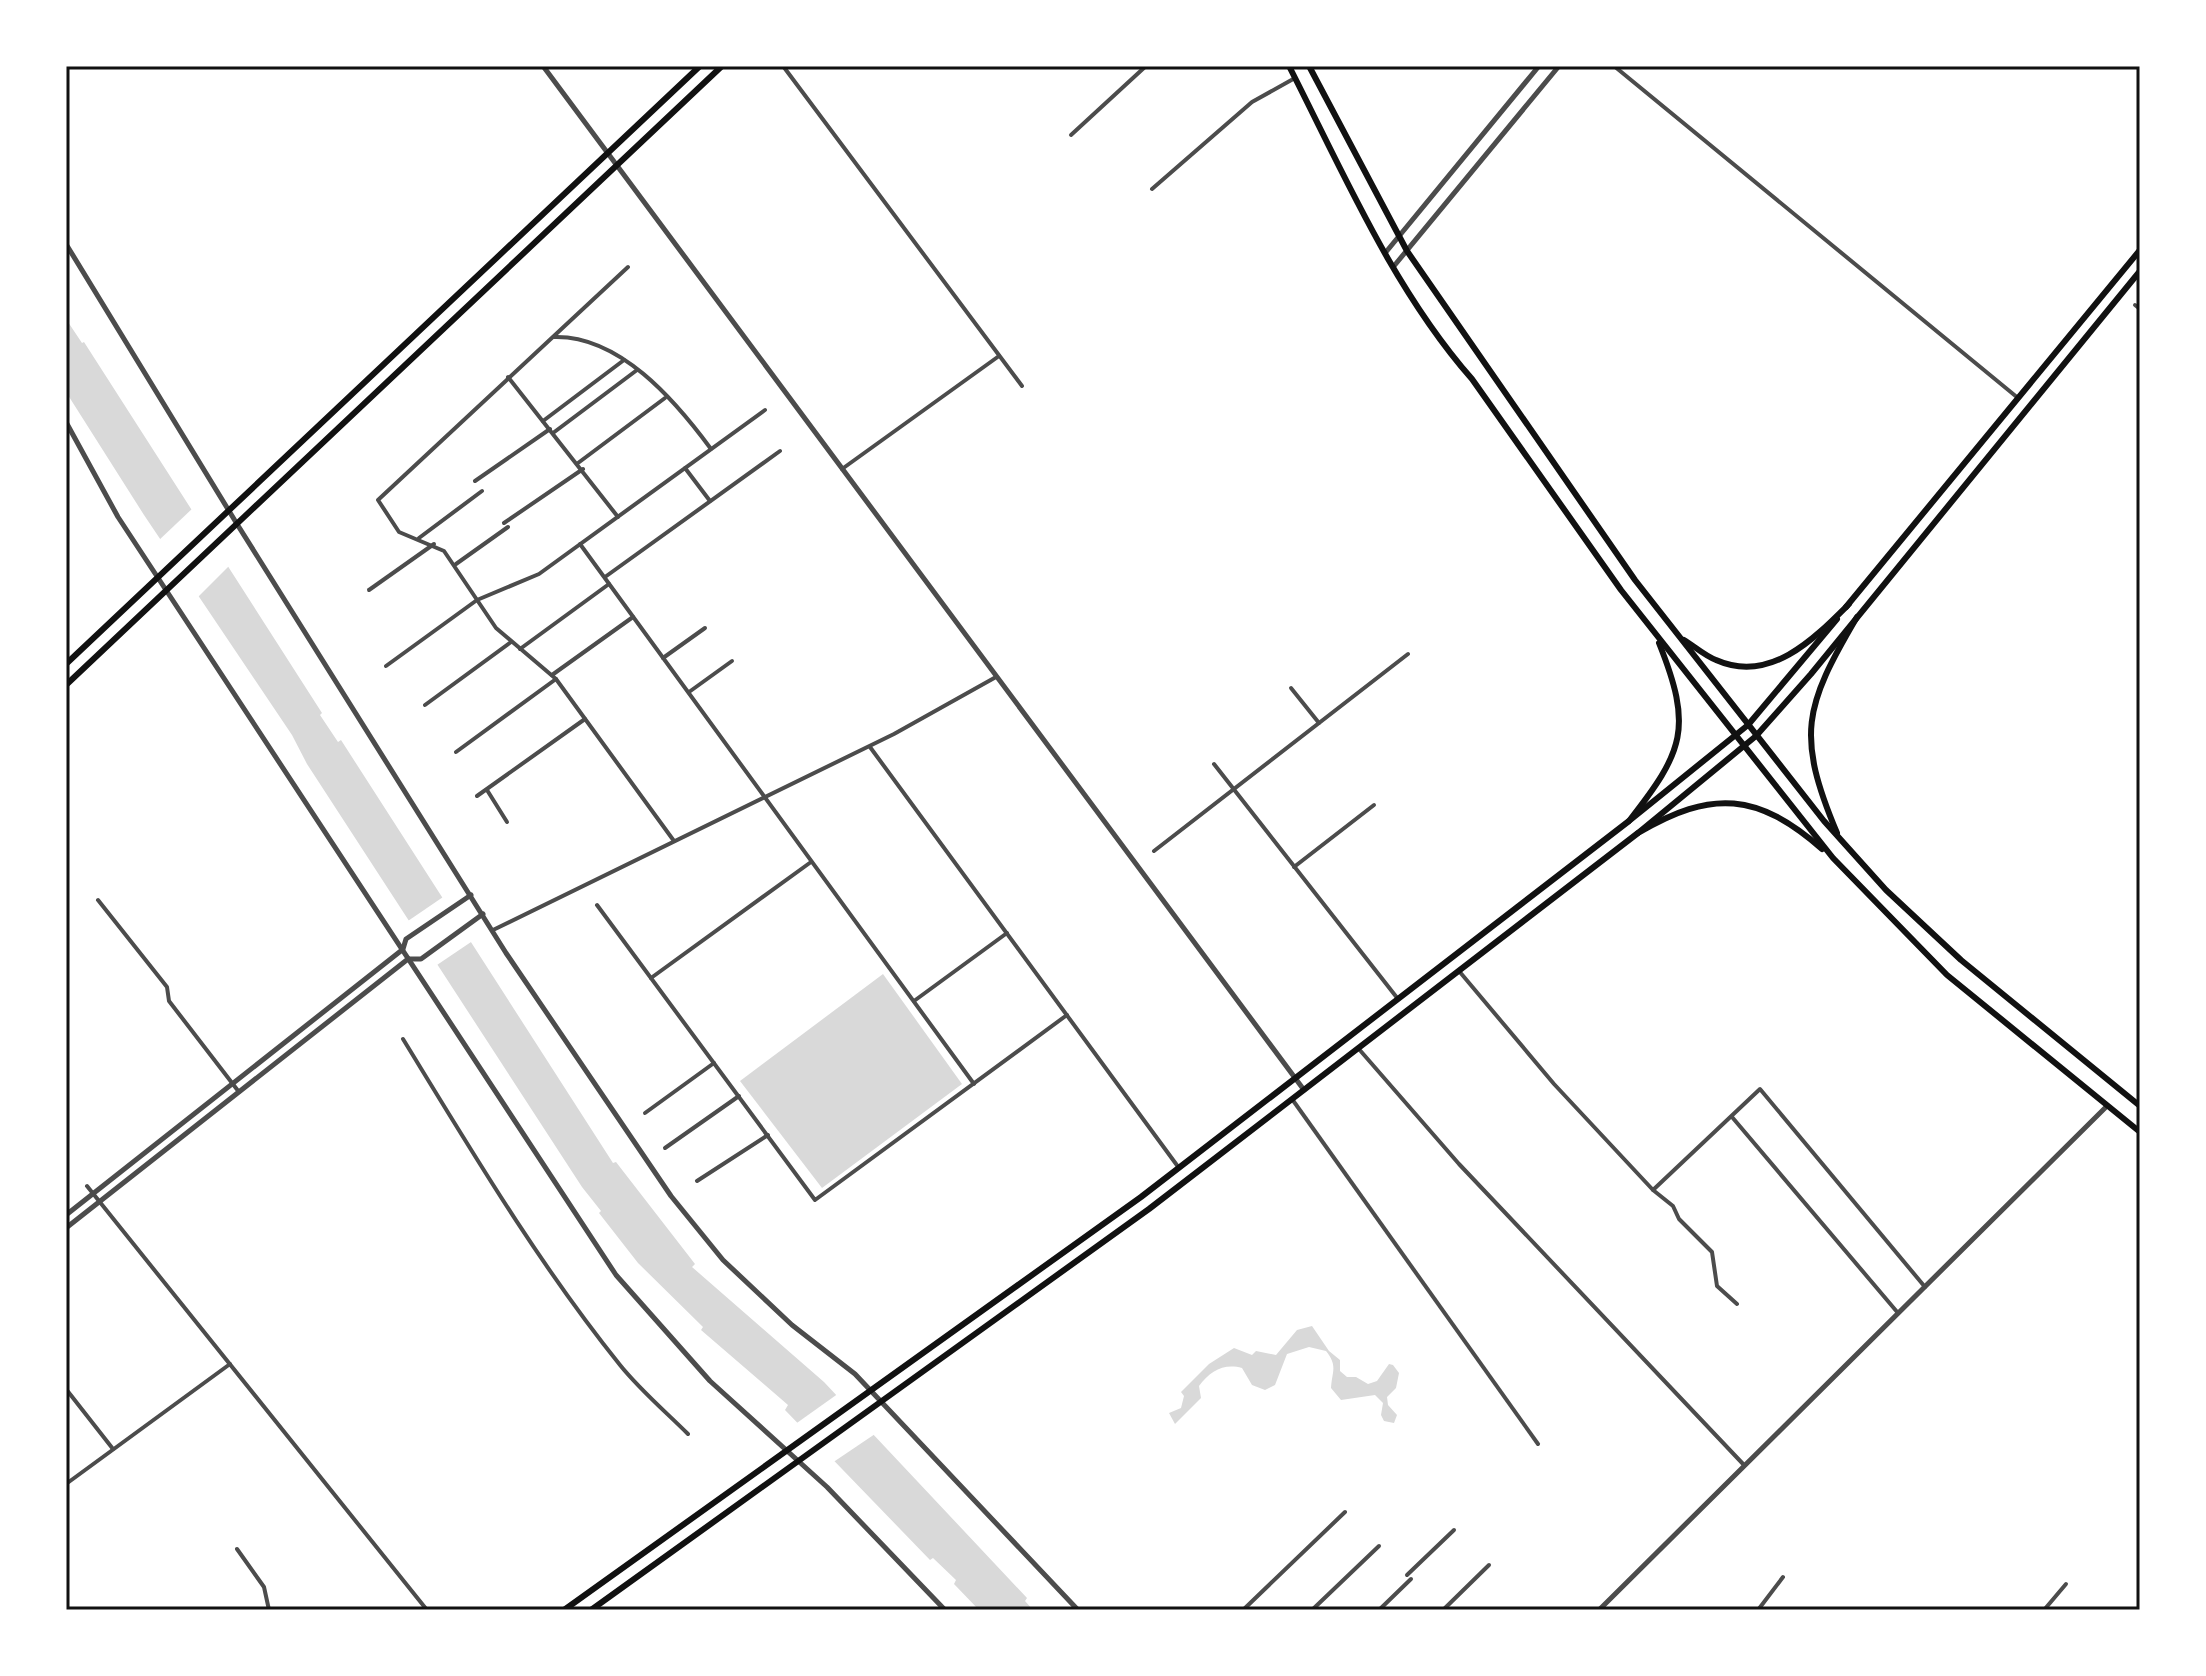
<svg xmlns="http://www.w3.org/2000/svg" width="2206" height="1676" font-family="'DejaVu Sans',sans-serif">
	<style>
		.water { fill: #d9d9d9 }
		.pier { fill: #fff }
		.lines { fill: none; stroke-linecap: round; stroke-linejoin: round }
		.minor { stroke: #4c4c4c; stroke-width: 4 }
		.tertiary { stroke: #4c4c4c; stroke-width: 5 }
		.secondary { stroke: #111; stroke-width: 6 }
		.primary { stroke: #111; stroke-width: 6 }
		.neatline { fill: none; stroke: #111; stroke-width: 3 }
	</style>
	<rect width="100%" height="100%" fill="#fff"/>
	<g class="water">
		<polygon points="66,319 82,343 84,342 322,713 320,715 338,742 341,740 613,1163 616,1162 695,1264 692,1267 824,1382 1027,1598 1025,1601 1033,1610 979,1610 954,1584 956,1580 933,1558 930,1560 785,1410 788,1405 701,1330 703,1327 638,1263 599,1213 601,1211 582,1187 307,764 292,735 144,515 66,392"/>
		<polygon points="883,974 962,1084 822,1188 740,1081"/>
		<path d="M1312,1326L1329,1351L1340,1360V1371L1347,1377H1356L1368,1384L1377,1381L1389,1364L1393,1365L1399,1373L1396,1388L1387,1397L1388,1405L1397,1415L1394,1423L1384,1421L1381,1415L1383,1403L1375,1395L1341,1400L1331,1388C1332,1371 1338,1366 1326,1351L1309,1347L1287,1354L1275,1385L1265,1390L1252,1385L1242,1368C1224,1363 1210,1371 1199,1386L1201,1398L1175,1424L1169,1413L1181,1408L1184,1396L1181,1392L1209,1364L1234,1348L1252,1355L1256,1351L1276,1355L1297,1330Z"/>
	</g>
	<g class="pier">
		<polygon points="194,507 231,564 195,600 157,542"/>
		<polygon points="446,895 474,940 434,967 405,923"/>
		<polygon points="839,1393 875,1434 832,1463 794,1425"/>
	</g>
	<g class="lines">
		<g class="minor">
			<polyline points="783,66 1022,386"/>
			<polyline points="1614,66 2018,398"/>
			<polyline points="1071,135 1146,66"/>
			<polyline points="1152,189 1252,102 1295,78"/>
			<polyline points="628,267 378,500 399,532 444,551 496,628 556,679 674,841"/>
			<polyline points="2135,305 2140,309"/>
			<path d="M554,337C619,335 675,400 711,449"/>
			<polyline points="508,377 618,517"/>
			<polyline points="543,421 624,360"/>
			<polyline points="553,433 637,370"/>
			<polyline points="578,463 665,398"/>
			<polyline points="685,468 710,501"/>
			<polyline points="842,469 999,356"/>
			<polyline points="475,481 550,429"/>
			<polyline points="504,523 583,469"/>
			<polyline points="419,538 482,491"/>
			<polyline points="580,544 974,1084"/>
			<polyline points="456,564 508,527"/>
			<polyline points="605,577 780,451"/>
			<polyline points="369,590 434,544"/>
			<polyline points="520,649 609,584"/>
			<polyline points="2140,652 2140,653"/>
			<polyline points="663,658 705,628"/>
			<polyline points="386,666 477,600 539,574 765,410"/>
			<polyline points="552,675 633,617"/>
			<polyline points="1291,688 1319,723"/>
			<polyline points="689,692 732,661"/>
			<polyline points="425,705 511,642"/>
			<polyline points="870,747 1179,1168"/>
			<polyline points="456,752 556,679"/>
			<polyline points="1214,764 1398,999"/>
			<polyline points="487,790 507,822"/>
			<polyline points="477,796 585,719"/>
			<polyline points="1154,851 1408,654"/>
			<polyline points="1294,867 1374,805"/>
			<polyline points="98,900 167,987 169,1001 239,1092"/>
			<polyline points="597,905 815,1200 1067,1015"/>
			<polyline points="493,930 894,734 996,677"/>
			<polyline points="1459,971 1554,1084 1653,1190 1760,1089 1925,1287"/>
			<polyline points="651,978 811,862"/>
			<polyline points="914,1001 1007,933"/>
			<path d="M403,1039C471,1150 538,1263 620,1365C640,1390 666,1412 688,1434"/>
			<polyline points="1358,1048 1459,1164 1744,1465"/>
			<polyline points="1292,1099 1538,1444"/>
			<polyline points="645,1113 714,1063"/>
			<polyline points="1732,1117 1898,1313"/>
			<polyline points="665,1148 739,1096"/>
			<polyline points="697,1181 768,1135"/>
			<polyline points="87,1186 427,1610"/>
			<polyline points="1653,1190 1673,1206 1679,1219 1712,1252 1717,1286 1737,1304"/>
			<polyline points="66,1389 113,1449"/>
			<polyline points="66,1484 230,1364"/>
			<polyline points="237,1549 264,1587 269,1610"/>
			<polyline points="1407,1575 1454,1530"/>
			<polyline points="1243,1610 1345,1512"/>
			<polyline points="1312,1610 1379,1546"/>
			<polyline points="1379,1610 1411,1579"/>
			<polyline points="1443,1610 1489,1565"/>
			<polyline points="1758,1610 1783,1577"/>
			<polyline points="2044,1610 2066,1584"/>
		</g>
		<g class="tertiary">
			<polyline points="543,66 1304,1090"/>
			<polyline points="66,244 237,524 506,953 671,1196 723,1260 792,1325 855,1374 1078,1610"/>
			<polyline points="1386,252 1539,66"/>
			<polyline points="1394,266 1559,66"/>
			<polyline points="66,422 118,517 616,1275 710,1381 827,1487 945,1610"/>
			<polyline points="403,949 406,939 471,895"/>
			<polyline points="408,959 421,959 483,914"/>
			<polyline points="66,1215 402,950"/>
			<polyline points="66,1228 408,959"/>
			<polyline points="1599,1610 2107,1106"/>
		</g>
		<g class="secondary">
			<polyline points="1846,607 2140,250"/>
			<polyline points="66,664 700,66"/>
			<polyline points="66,685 722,66"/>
			<polyline points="564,1610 1141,1197 1629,821 1748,725 1837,619"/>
			<polyline points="591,1610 1149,1209 1638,833 1756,736 1811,674 2140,271"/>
		</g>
		<g class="primary">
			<path d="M1289,66C1343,172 1393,289 1472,379L1621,590L1833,858L1947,975L2140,1132"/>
			<polyline points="1309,66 1407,251 1635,580 1824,821 1886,890 1961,960 2140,1106"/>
			<path d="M1684,640C1694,646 1705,656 1716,660C1770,684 1814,639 1849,604"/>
			<path d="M1629,821C1684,751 1693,728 1659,643"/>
			<path d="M1638,833C1712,789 1758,793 1822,849"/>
			<path d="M1837,833C1796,735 1804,707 1857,617"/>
		</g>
	</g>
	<rect width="2206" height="1676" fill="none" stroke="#ffffff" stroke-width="136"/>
	<rect x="68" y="68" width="2070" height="1540" class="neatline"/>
</svg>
